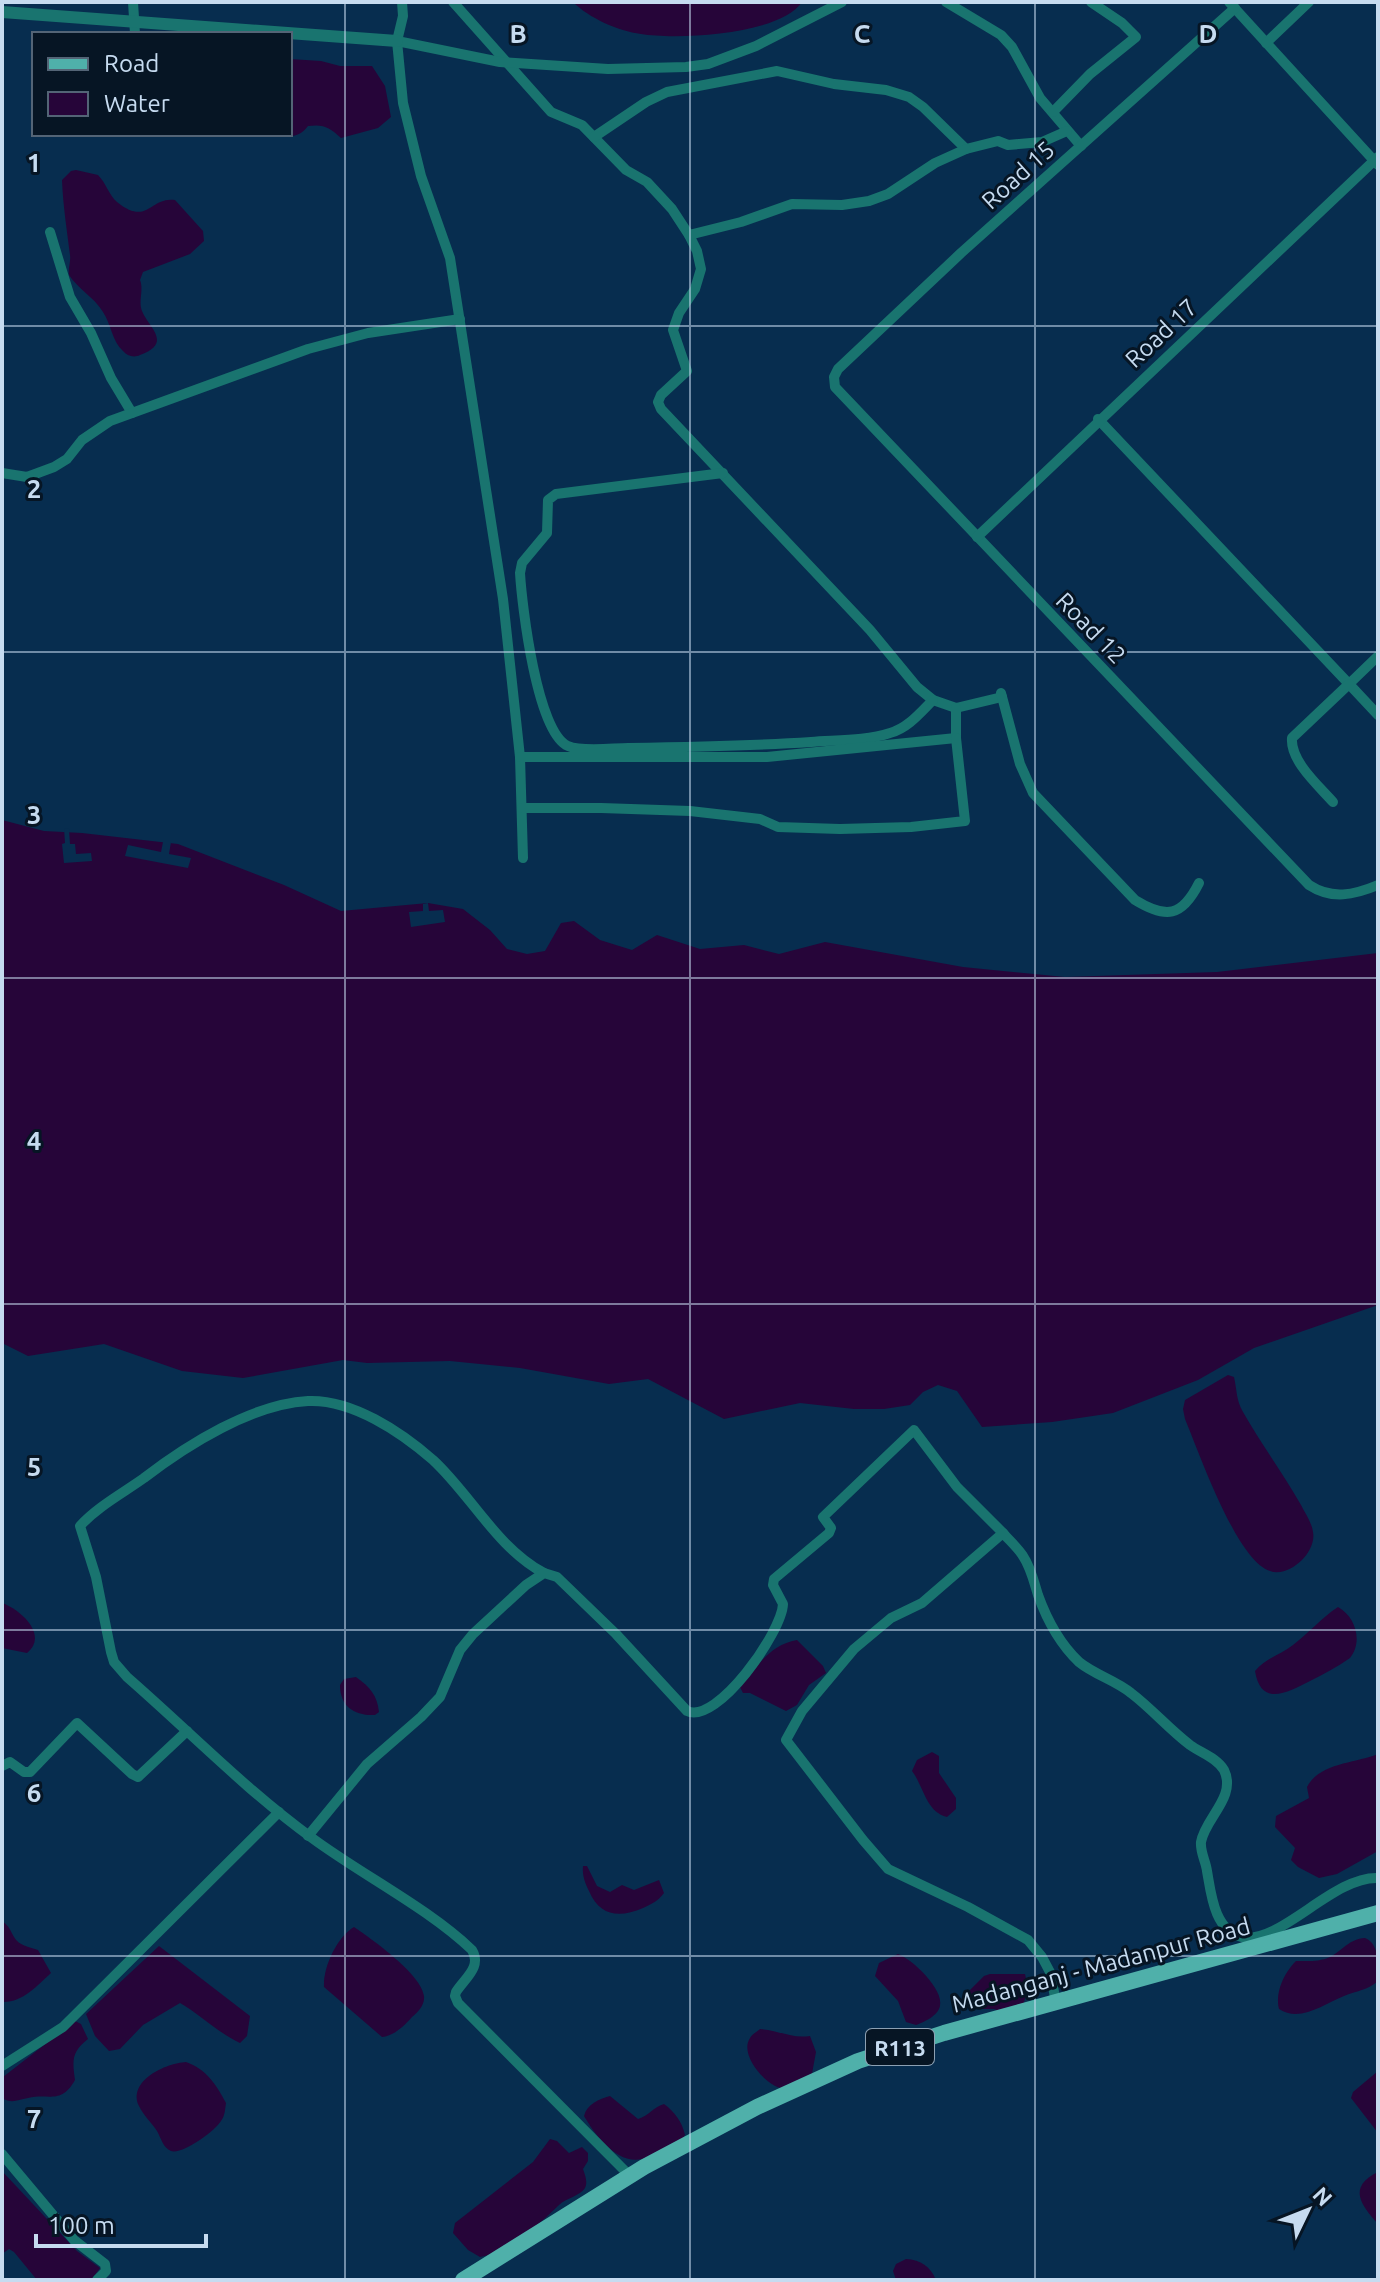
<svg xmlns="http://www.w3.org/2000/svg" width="1380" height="2282" font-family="Ubuntu,sans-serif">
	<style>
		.water { fill: #260539 }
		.pier { fill: #072d4f }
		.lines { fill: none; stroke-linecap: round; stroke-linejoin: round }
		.minor { stroke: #19746f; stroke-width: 10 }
		.tertiary { stroke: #19746f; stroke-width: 12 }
		.primary { stroke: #4fb0aa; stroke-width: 16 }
		.grid { fill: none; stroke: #c6dbf0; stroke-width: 2; stroke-opacity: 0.55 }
		.labels { text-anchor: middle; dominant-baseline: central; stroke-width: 6; stroke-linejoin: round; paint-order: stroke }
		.shield { fill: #061524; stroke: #8ca0b3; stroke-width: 2 }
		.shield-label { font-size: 22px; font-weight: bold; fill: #c6dbf0 }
		.street-label { font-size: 24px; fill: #c6dbf0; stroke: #061524 }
		.grid-label { font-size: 26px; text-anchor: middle; font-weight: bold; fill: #c6dbf0; stroke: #061524; stroke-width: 6; stroke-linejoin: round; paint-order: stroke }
	</style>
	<rect width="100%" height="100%" fill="#072d4f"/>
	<g class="water">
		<path d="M573,2H802C780,35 677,40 641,34C618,31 589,18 573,2Z"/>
		<path d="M290,59L321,61L340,66H372L385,86L391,117L378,128L341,138C329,127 324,124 308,126C298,139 288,137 273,134H290Z"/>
		<path d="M76,170L98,175C106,183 109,195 117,202C148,227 150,196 175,200L203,231L204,241L190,254L143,272L140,280C144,290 138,301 142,311C149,328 173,343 140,355C134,358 127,356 123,351C112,341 111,324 103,312C94,297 78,289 69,275C68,267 71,262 70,255C67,230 63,206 62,180L71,171Z"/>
		<polygon points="2,820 44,831 82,833 178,844 284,885 341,911 428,903 463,909 490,930 507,949 527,954 545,951 561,923 574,921 600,940 632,950 657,935 700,949 744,945 779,954 825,942 963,967 1065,977 1217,972 1378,953 1378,1305 1254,1348 1198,1380 1113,1413 1052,1422 982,1427 957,1391 938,1385 923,1392 910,1405 884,1409 854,1409 800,1403 724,1419 648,1379 609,1384 520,1368 450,1361 367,1363 343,1360 243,1378 182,1371 104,1344 28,1356 2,1343"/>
		<path d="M1228,1375L1234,1377C1237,1390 1236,1400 1243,1412C1261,1444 1283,1473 1301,1505C1305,1513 1312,1523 1313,1532C1315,1542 1309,1553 1302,1560C1294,1568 1281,1575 1270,1571C1236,1560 1199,1452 1185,1419L1183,1409L1185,1400Z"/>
		<path d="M2,1603C20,1609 49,1635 27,1653L2,1648Z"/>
		<path d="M1338,1607C1356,1617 1363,1642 1350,1658C1337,1667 1324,1674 1310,1681C1288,1692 1261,1708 1255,1671C1266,1658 1280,1655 1293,1645C1309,1633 1321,1618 1338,1607Z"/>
		<path d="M797,1640L823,1666L826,1673L809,1685L797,1705L786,1711L750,1693H743L740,1687C757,1667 769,1645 797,1640Z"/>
		<path d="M356,1677C370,1687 377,1695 379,1712L375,1715C355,1716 340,1707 340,1685L344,1679Z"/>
		<path d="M932,1752L939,1756V1773L956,1798V1809L947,1817C926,1812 924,1787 912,1771L917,1760Z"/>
		<path d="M1378,1754V1851L1337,1874L1319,1878L1298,1867L1291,1860L1295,1848L1275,1827L1276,1816L1309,1798L1307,1787C1319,1763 1356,1763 1378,1754Z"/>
		<path d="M583,1866H587L597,1886L610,1892L622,1885L634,1890L659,1880L664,1893C658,1901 652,1904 643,1908C620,1918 600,1917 589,1891C585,1883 582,1875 583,1866Z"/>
		<path d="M2,1921C10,1927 10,1930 14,1937C19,1946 30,1947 38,1950L51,1973C37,1986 22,2003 2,2002Z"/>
		<path d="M354,1927C372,1939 422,1975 424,1996C425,2005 418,2012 412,2017C404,2026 394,2036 382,2037L324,1987C323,1967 337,1937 354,1927Z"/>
		<path d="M1365,1938C1380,1944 1378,1965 1378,1981C1368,1990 1356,1991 1344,1996C1324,2004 1300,2023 1279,2009C1275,1992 1284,1973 1296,1961C1308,1961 1319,1962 1330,1957C1343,1950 1349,1939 1365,1938Z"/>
		<path d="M159,1946L250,2016L247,2036L240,2043C217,2032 201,2015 180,2003L143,2025L120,2049L109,2051L95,2036L86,2014Z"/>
		<path d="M898,1954C912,1959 944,1989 940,2006C938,2016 924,2022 916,2025L906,2022L898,2001L875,1976L879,1963Z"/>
		<polygon points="990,1974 1025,1974 1028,1988 1023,2006 1006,2013 994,2009 977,2009 971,2003 968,1992 984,1976"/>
		<path d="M75,2021L81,2024L88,2039C72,2052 72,2059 75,2080C61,2105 49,2093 28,2098C17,2100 12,2104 2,2098L3,2077Z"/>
		<path d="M760,2029C778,2030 792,2039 810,2036L816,2052L811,2079C804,2083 795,2089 787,2089C769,2090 738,2056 750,2038C752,2034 757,2032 760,2029Z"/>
		<path d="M186,2062C206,2069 216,2084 226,2103C225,2109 225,2116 221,2121C215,2131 182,2155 171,2151C163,2148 161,2138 157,2131C152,2123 143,2115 139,2106C127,2081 166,2063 186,2062Z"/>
		<polygon points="1378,2071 1378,2133 1351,2098 1353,2092"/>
		<path d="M610,2096L638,2119C649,2116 653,2107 664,2104C675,2112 682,2122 685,2135L682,2140C670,2147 655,2156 642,2159C617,2165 595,2135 584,2116C587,2104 599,2099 610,2096Z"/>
		<path d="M550,2139L557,2141L569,2153L582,2147L588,2153V2161L583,2169C585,2175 588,2182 585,2188C580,2196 566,2198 559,2205C537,2226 511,2251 480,2257L468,2250L453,2233L455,2223L533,2162Z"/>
		<polygon points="2,2171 77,2251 100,2268 91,2280 37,2280 14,2252 9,2249 2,2254"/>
		<path d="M1378,2172V2224C1361,2205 1347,2187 1378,2172Z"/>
		<path d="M906,2259C921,2260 930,2266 936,2280H896L893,2271L896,2264Z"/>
	</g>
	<g class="pier">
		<polygon points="64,828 69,829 70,844 75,844 76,854 91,853 92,861 64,863 62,844 65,843"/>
		<polygon points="163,842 171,842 169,854 191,858 188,868 125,856 128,845 161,852"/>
		<polygon points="428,903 429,911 443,910 445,922 411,927 409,912 423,911 423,904"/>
	</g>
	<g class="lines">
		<g class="minor">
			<polyline points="133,2 135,34"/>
			<polyline points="402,2 403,16 397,41 403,103 421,176 450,258 503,599 520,757 523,858"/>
			<polyline points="453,2 551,112 582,125 626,170 647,182 672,209 689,235 697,251 701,269 695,289 679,313 673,330 687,371 661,395 658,402 661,409 870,630 917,687 933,700 956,708 1002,697"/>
			<polyline points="946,2 1001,35 1012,47 1040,98 1081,146"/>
			<polyline points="1229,2 1378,165"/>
			<path d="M1235,8L961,253L838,369L834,377L835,387L1309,885C1332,900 1354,895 1378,885"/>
			<polyline points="397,41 500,62 608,69 686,67 708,64 756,46 842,2"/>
			<polyline points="1266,43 1309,2"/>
			<polyline points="1053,112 1090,74 1136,37 1122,23 1091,2"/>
			<polyline points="594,137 646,102 667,92 777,71 834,84 886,90 909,97 923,107 966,149 998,141 1008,145 1042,142 1067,131"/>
			<polyline points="50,232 70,297 91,333 111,378 132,413"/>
			<polyline points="689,235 741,222 792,204 842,205 869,201 888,194 935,163 966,149"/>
			<polyline points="1098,419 1349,684 1378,656"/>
			<polyline points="2,473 27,477 54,467 67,459 82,440 110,421 308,349 368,333 460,319"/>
			<path d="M723,473L556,494L548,500L547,533L522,563L520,573C522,606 537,733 568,746C581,752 613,748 628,748C690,747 750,746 811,742C836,740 866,741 890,733C908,728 920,713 933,700"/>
			<polyline points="977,537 1378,157"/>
			<path d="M1001,693L1020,764L1033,793L1135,900C1166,919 1182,917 1199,883"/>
			<polyline points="520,757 767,757 956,738 956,708"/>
			<path d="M1333,802C1319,786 1290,761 1292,738L1349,684L1378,715"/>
			<polyline points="522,808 601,808 690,811 760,819 778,827 840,829 911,827 965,821 956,738"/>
			<path d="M544,1573C497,1548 471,1495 433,1460C401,1432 352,1399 308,1401C252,1404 187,1445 144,1478C123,1493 97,1507 80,1526L96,1577L111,1652L114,1662L127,1677C189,1731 246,1790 312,1838C362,1875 428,1908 472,1950C482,1967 465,1978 456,1992L455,1996L458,2003L630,2176"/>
			<polyline points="2,1766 10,1762 24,1772 30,1772 77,1723 132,1774 138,1777 187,1731"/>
			<path d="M308,1836L367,1764L421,1717L440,1697L460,1650L473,1634L526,1585L544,1573L557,1577L616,1634L687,1711C717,1725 782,1632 783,1604L773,1585L774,1579L829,1533L831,1528L823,1517L914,1430L957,1487L1003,1533"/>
			<path d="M1056,2004L1051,1974L1042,1957L1028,1940L968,1907L888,1869L863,1840L786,1740L802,1711L854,1649L891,1618L922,1603L1003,1533C1009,1540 1018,1548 1023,1556C1031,1568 1034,1582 1038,1595C1047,1620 1060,1644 1079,1662C1095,1675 1115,1680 1131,1693C1152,1709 1169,1729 1190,1745C1201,1753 1217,1758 1224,1770C1237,1797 1205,1818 1201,1842C1200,1852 1206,1862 1207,1871C1211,1893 1214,1931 1242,1937C1280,1945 1333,1876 1378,1878"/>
			<polyline points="2,2066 63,2027 279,1812"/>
			<polyline points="2,2154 74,2240 105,2264 106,2271 97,2280"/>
		</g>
		<polyline class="tertiary" points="2,12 397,41"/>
		<polyline class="primary" points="463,2280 644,2167 757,2107 858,2061 944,2033 1378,1913"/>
	</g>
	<path class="grid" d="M345,2V2280M690,2V2280M1035,2V2280M2,326H1378M2,652H1378M2,978H1378M2,1304H1378M2,1630H1378M2,1956H1378"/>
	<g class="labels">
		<rect class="shield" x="866" y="2029" width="68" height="36" rx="6"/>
		<g class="shield-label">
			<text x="900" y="2047">R113</text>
		</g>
		<g class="street-label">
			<text transform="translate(1018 175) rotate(-42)">Road 15</text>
			<text transform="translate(1161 333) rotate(-43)">Road 17</text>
			<text transform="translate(1091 628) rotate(46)">Road 12</text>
			<text transform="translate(1101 1965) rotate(-15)">Madanganj - Madanpur Road</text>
		</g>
	</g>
	<g class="grid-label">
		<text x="518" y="43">B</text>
		<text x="862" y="43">C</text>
		<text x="1208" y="43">D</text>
		<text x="34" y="172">1</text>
		<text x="34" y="498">2</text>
		<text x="34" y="824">3</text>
		<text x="34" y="1150">4</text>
		<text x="34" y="1476">5</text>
		<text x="34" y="1802">6</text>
		<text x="34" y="2128">7</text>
	</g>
	<rect width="1380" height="2282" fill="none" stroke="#c6dbf0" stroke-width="8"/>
	<rect x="32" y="32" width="260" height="104" fill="#061524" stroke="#536476" stroke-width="2"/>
	<rect x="48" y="58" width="40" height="12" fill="#4fb0aa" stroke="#536476" stroke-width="2"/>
	<text x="104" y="72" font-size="24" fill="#c6dbf0">Road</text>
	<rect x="48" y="92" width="40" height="24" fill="#260539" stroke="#536476" stroke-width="2"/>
	<text x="104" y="112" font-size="24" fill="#c6dbf0">Water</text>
	<g transform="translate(1308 2210) rotate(47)" stroke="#061524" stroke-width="6" paint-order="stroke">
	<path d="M0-6L14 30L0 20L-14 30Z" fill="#c6dbf0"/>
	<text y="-12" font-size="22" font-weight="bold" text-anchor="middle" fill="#c6dbf0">N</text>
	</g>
	<path d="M36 2234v12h170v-12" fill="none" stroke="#c6dbf0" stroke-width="4"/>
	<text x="48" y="2234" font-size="24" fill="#c6dbf0" stroke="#061524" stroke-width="6" paint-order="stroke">100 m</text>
</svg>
